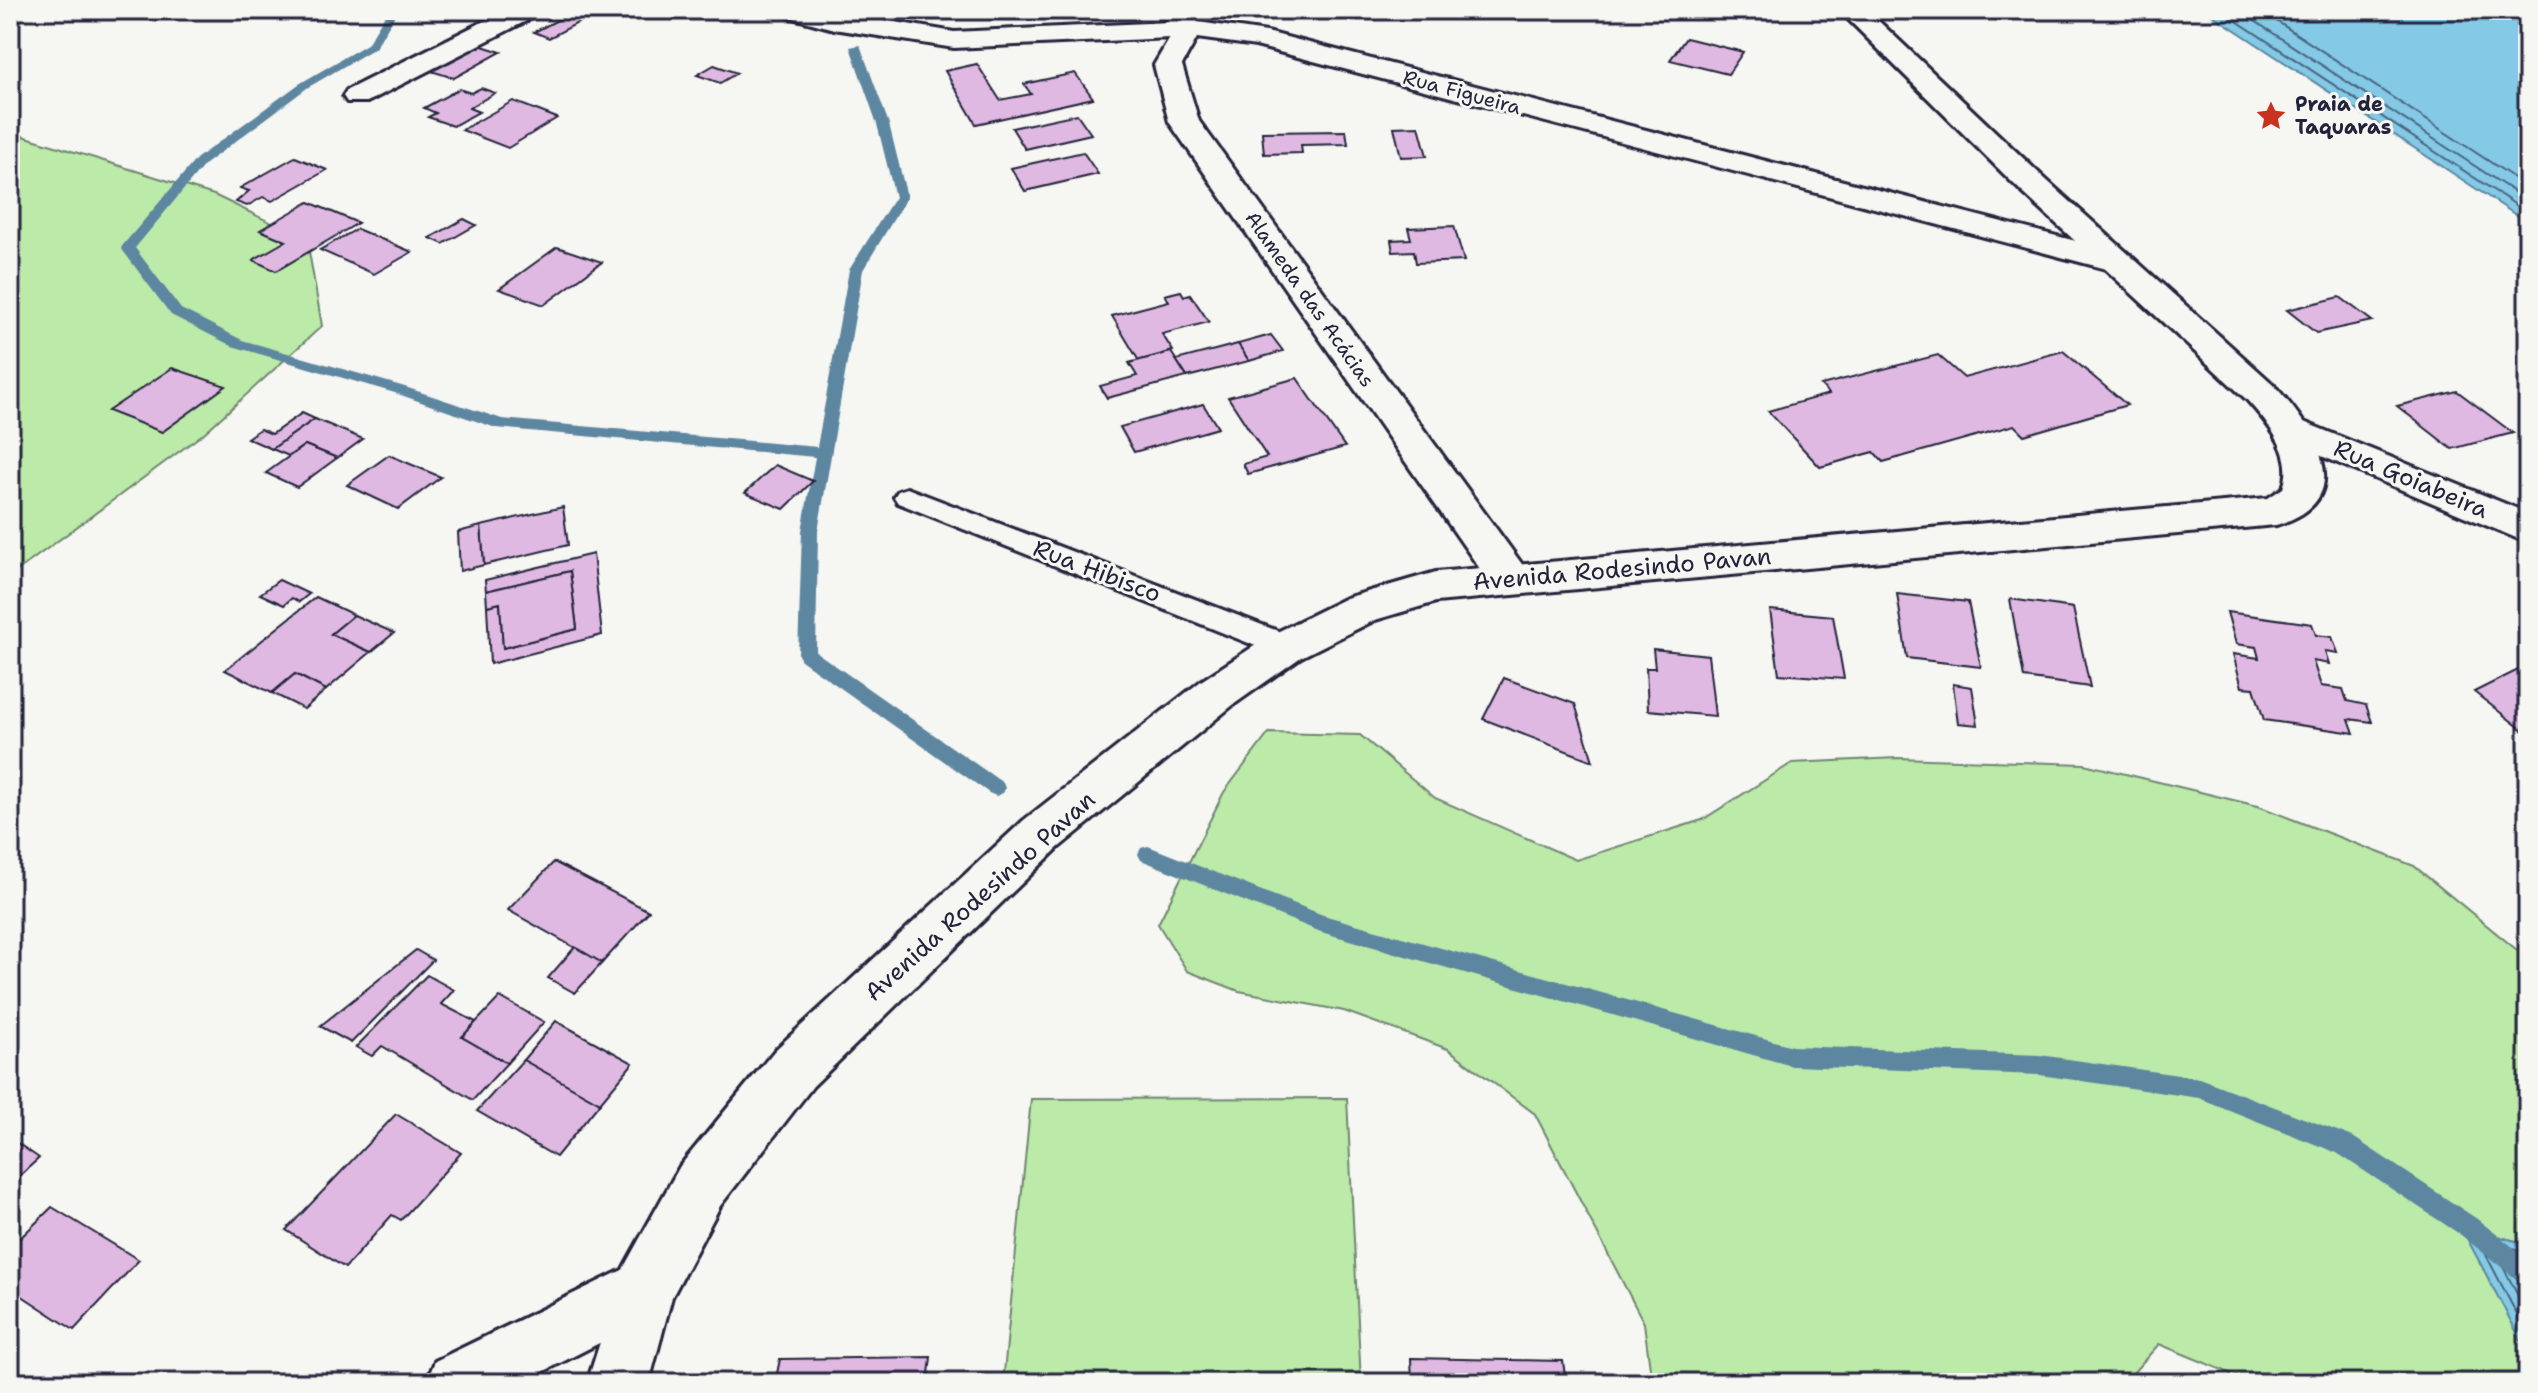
<svg xmlns="http://www.w3.org/2000/svg" width="2538" height="1393" font-family="'Shantell Sans',sans-serif">
	<style>
		.green { fill: #bceaa8; stroke: #6f8672; stroke-width: 2 }
		.water { fill: #84c9e5; stroke: #5d86a1; stroke-width: 2 }
		.lines { fill: none; stroke-linecap: round; stroke-linejoin: round }
		.shore { stroke: #49657f; stroke-width: 2 }
		.stream { fill: #5d86a1; fill-rule: evenodd }
		.building { fill: #dfb9e2; stroke: #22223b; stroke-width: 2 }
		.lane-casing { stroke: #22223b; stroke-width: 6 }
		.street-casing { stroke: #22223b; stroke-width: 6 }
		.secondary-casing { stroke: #22223b; stroke-width: 6 }
		.lane { fill: #f6f6f2; fill-rule: evenodd }
		.street { fill: #f6f6f2; fill-rule: evenodd }
		.secondary { fill: #f6f6f2; fill-rule: evenodd }
		.labels { text-anchor: middle; dominant-baseline: central; stroke-width: 6; stroke-linejoin: round; paint-order: stroke }
		.far-street-label { font-size: 20px; fill: #22223b; stroke: #f6f6f2 }
		.far-poi-label { font-size: 20px; font-weight: bold; fill: #22223b; stroke: #f6f6f2; text-anchor: start }
		.street-label { font-size: 24px; fill: #22223b; stroke: #f6f6f2 }
	</style>
	<rect width="100%" height="100%" fill="#f6f6f2"/>
	<filter id="ink" filterUnits="userSpaceOnUse"><feTurbulence type="fractalNoise" baseFrequency=".0125" numOctaves="2"/><feDisplacementMap in="SourceGraphic" scale="16" xChannelSelector="R" yChannelSelector="G"/><feConvolveMatrix kernelMatrix="1 2 1 2 8 2 1 2 1" color-interpolation-filters="sRGB"/></filter>
	<g filter="url(#ink)">
		<g class="green">
			<polygon points="10,132 214,195 307,240 322,326 203,434 10,576"/>
			<polygon points="1269,733 1360,735 1435,798 1576,860 1702,820 1792,763 1897,758 2084,764 2258,806 2414,866 2528,959 2528,1244 2462,1228 2528,1351 2528,1383 2254,1383 2159,1344 2124,1383 1652,1383 1644,1323 1535,1114 1448,1049 1344,1011 1239,991 1187,971 1158,924 1224,792"/>
			<polygon points="1347,1098 1361,1383 1003,1383 1031,1099"/>
		</g>
		<g class="water">
			<polygon points="2205,10 2528,10 2528,223"/>
			<polygon points="2461,1227 2528,1244 2528,1351 2523,1344"/>
		</g>
		<g class="lines">
			<g class="shore">
				<polyline points="2220,10 2528,213"/>
				<polyline points="2238,10 2528,201"/>
				<polyline points="2260,10 2528,187"/>
				<polyline points="2528,1252 2485,1241 2481,1245 2528,1336"/>
				<polyline points="2528,1262 2504,1257 2500,1261 2528,1315"/>
			</g>
			<g class="stream">
				<polygon points="388,10 398,10 375,48 307,88 205,164 135,248 181,309 242,340 405,387 502,419 817,447 849,270 895,197 877,124 850,47 860,45 889,124 907,197 863,270 818,531 816,652 1003,783 1005,788 1003,793 996,796 989,793 801,660 798,655 802,531 815,457 496,428 395,393 232,346 171,315 121,248 123,245 197,158 299,84 367,44"/>
				<polygon points="876,10 887,10 877,20 872,17"/>
				<polygon points="1148,846 1323,915 1792,1046 2040,1055 2199,1078 2353,1137 2477,1219 2528,1259 2528,1286 2520,1282 2461,1235 2337,1153 2199,1098 2040,1075 1792,1066 1321,932 1141,860 1138,854 1141,848"/>
			</g>
		</g>
		<g class="building">
			<polygon points="577,10 595,14 549,38 534,32"/>
			<polygon points="1686,38 1743,52 1728,74 1670,60"/>
			<polygon points="479,45 501,52 454,78 431,71"/>
			<polygon points="977,64 1000,100 1031,94 1024,84 1075,73 1093,98 976,124 945,71"/>
			<polygon points="714,65 737,73 720,83 697,75"/>
			<polygon points="481,88 495,93 469,108 479,112 453,126 428,117 436,113 424,108 459,89 471,93"/>
			<polygon points="513,101 557,118 508,148 462,130"/>
			<polygon points="1077,114 1091,134 1025,149 1012,128"/>
			<polygon points="1419,126 1427,156 1401,157 1394,127"/>
			<polygon points="1346,131 1348,144 1301,145 1302,153 1264,154 1262,132"/>
			<polygon points="1083,152 1098,174 1025,191 1011,168"/>
			<polygon points="295,157 327,170 272,201 263,197 247,206 236,202 249,191 240,188"/>
			<polygon points="309,202 358,223 276,271 253,260 286,241 260,230"/>
			<polygon points="464,219 476,225 443,244 430,238"/>
			<polygon points="1454,226 1464,261 1416,263 1414,251 1393,252 1391,240 1411,239 1408,228"/>
			<polygon points="357,229 412,252 374,274 320,250"/>
			<polygon points="557,247 602,262 544,305 499,289"/>
			<polygon points="1181,291 1184,296 1190,294 1209,322 1162,334 1173,351 1139,361 1112,316 1169,301 1165,295"/>
			<polygon points="2340,297 2372,321 2316,333 2287,310"/>
			<polygon points="1271,335 1283,351 1249,361 1238,344"/>
			<polygon points="1238,344 1249,361 1187,377 1176,360"/>
			<polygon points="2063,351 2127,405 2024,435 2014,425 1883,462 1874,452 1820,467 1768,411 1829,394 1821,385 1938,355 1964,378"/>
			<polygon points="1171,352 1187,377 1107,398 1100,386 1137,376 1129,363"/>
			<polygon points="172,368 226,386 162,432 108,411"/>
			<polygon points="1297,378 1345,447 1248,474 1243,464 1267,457 1228,397"/>
			<polygon points="2457,391 2513,433 2452,449 2397,406"/>
			<polygon points="1203,404 1218,428 1134,452 1120,427"/>
			<polygon points="302,413 315,419 272,449 247,438 260,429 272,434"/>
			<polygon points="315,419 363,439 337,458 305,445 289,456 272,449"/>
			<polygon points="305,445 337,458 297,487 266,473"/>
			<polygon points="389,455 441,477 398,509 347,485"/>
			<polygon points="775,465 813,481 784,509 745,493"/>
			<polygon points="563,507 568,545 484,565 481,526"/>
			<polygon points="481,526 484,565 460,571 458,532"/>
			<polygon points="593,554 602,635 490,664 487,606 500,603 503,648 577,629 570,571 486,591 485,580"/>
			<polygon points="570,571 577,629 503,648 500,603 487,606 486,591"/>
			<polygon points="279,580 309,594 299,602 292,598 284,605 260,594"/>
			<polygon points="1897,594 1968,602 1981,667 1907,658"/>
			<polygon points="316,597 354,615 331,634 371,652 326,690 295,674 272,693 225,670"/>
			<polygon points="2010,599 2073,608 2090,687 2024,678"/>
			<polygon points="1770,610 1833,616 1844,679 1779,674"/>
			<polygon points="2227,612 2312,624 2316,635 2332,637 2338,653 2325,651 2329,664 2313,661 2321,686 2343,689 2347,701 2366,705 2372,722 2349,719 2354,733 2264,720 2254,688 2242,687 2233,654 2259,658 2256,647 2236,644"/>
			<polygon points="354,615 394,633 371,652 331,634"/>
			<polygon points="1653,649 1708,655 1715,716 1648,710 1646,668 1655,668"/>
			<polygon points="2528,665 2528,734 2474,692"/>
			<polygon points="295,674 326,690 304,709 272,693"/>
			<polygon points="1504,678 1575,704 1593,761 1483,719"/>
			<polygon points="1953,684 1972,687 1978,725 1958,723"/>
			<polygon points="554,862 649,911 602,963 508,910"/>
			<polygon points="575,947 602,963 575,993 548,978"/>
			<polygon points="416,950 433,960 351,1043 320,1026"/>
			<polygon points="427,975 454,990 441,1004 476,1022 462,1037 507,1063 473,1100 382,1046 372,1056 356,1047"/>
			<polygon points="500,997 544,1022 507,1063 462,1037"/>
			<polygon points="556,1021 633,1063 600,1103 523,1060"/>
			<polygon points="523,1060 600,1103 556,1157 477,1111"/>
			<polygon points="396,1114 461,1153 401,1220 392,1215 345,1268 286,1230"/>
			<polygon points="10,1138 39,1158 10,1185"/>
			<polygon points="52,1207 139,1260 74,1330 10,1288 10,1248"/>
			<polygon points="931,1357 928,1383 775,1383 780,1359"/>
			<polygon points="1411,1358 1563,1361 1566,1383 1412,1383"/>
		</g>
		<g class="lines">
			<g class="lane-casing">
				<polygon id="lane" points="907,488 1296,638 1301,646 1296,654 1286,657 1276,654 898,503 894,497 898,491"/>
			</g>
			<g class="street-casing">
				<g id="street">
					<polygon points="506,10 540,10 536,16 367,102 347,102 343,96 347,90"/>
					<polygon points="782,10 825,10 954,32 1169,22 1161,10 1188,10 1198,22 1267,32 2130,255 2135,262 2130,269 2118,272 1256,46 1197,38 1182,65 1199,121 1524,567 1530,578 1524,589 1509,593 1494,589 1169,122 1154,65 1170,38 954,48 834,29 786,16"/>
					<polygon points="2294,418 2528,513 2528,543 2281,439 2275,430 2281,421"/>
					<polygon points="645,1259 666,1267 674,1288 666,1309 521,1383 426,1383 435,1361"/>
				</g>
			</g>
			<g class="secondary-casing">
				<path id="secondary" d="M1839,10H1867L2043,177L2273,384C2312,427 2364,499 2276,525L1436,602L1375,620L1301,657L1233,705L1058,848L813,1086L720,1206L672,1297L649,1383H587L624,1267L680,1166L775,1050L1024,820L1201,681L1271,635L1346,598L1436,572L2268,498L2283,488C2296,454 2268,424 2247,400L2021,191Z"/>
			</g>
			<use href="#lane" class="lane"/>
			<use href="#street" class="street"/>
			<use href="#secondary" class="secondary"/>
		</g>
	</g>
	<defs>
		<g id="sight-bare" transform="scale(2.4)"><path d="M0-6L1.8-2.2L6-1.7L2.9 1.2L3.7 5.4L0 3.3L-3.7 5.4L-2.9 1.2L-6-1.7L-1.8-2.2Z" fill="#c8321e" stroke="#f6f6f2" stroke-width="2.5" paint-order="stroke"/></g>
	</defs>
	<g fill-rule="evenodd">
		<use href="#sight-bare" x="2271" y="116"/>
	</g>
	<g class="labels">
		<g class="far-street-label">
			<text transform="translate(1462 92) rotate(15)">Rua Figueira</text>
			<text transform="translate(1310 299) rotate(55)">Alameda das Acácias</text>
		</g>
		<g class="far-poi-label">
			<text x="2295" y="104">Praia de<tspan x="2295" dy="23">Taquaras</tspan></text>
		</g>
		<g class="street-label">
			<text transform="translate(2411 479) rotate(23)">Rua Goiabeira</text>
			<text transform="translate(1622 569) rotate(-5)">Avenida Rodesindo Pavan</text>
			<text transform="translate(1097 571) rotate(21)">Rua Hibisco</text>
			<text transform="translate(980 896) rotate(-42)">Avenida Rodesindo Pavan</text>
		</g>
	</g>
	<rect width="2538" height="1393" fill="none" stroke="#f6f6f2" stroke-width="40"/>
	<rect x="20" y="20" width="2498" height="1353" fill="none" stroke="#22223b" stroke-width="3" filter="url(#ink)"/>
</svg>
